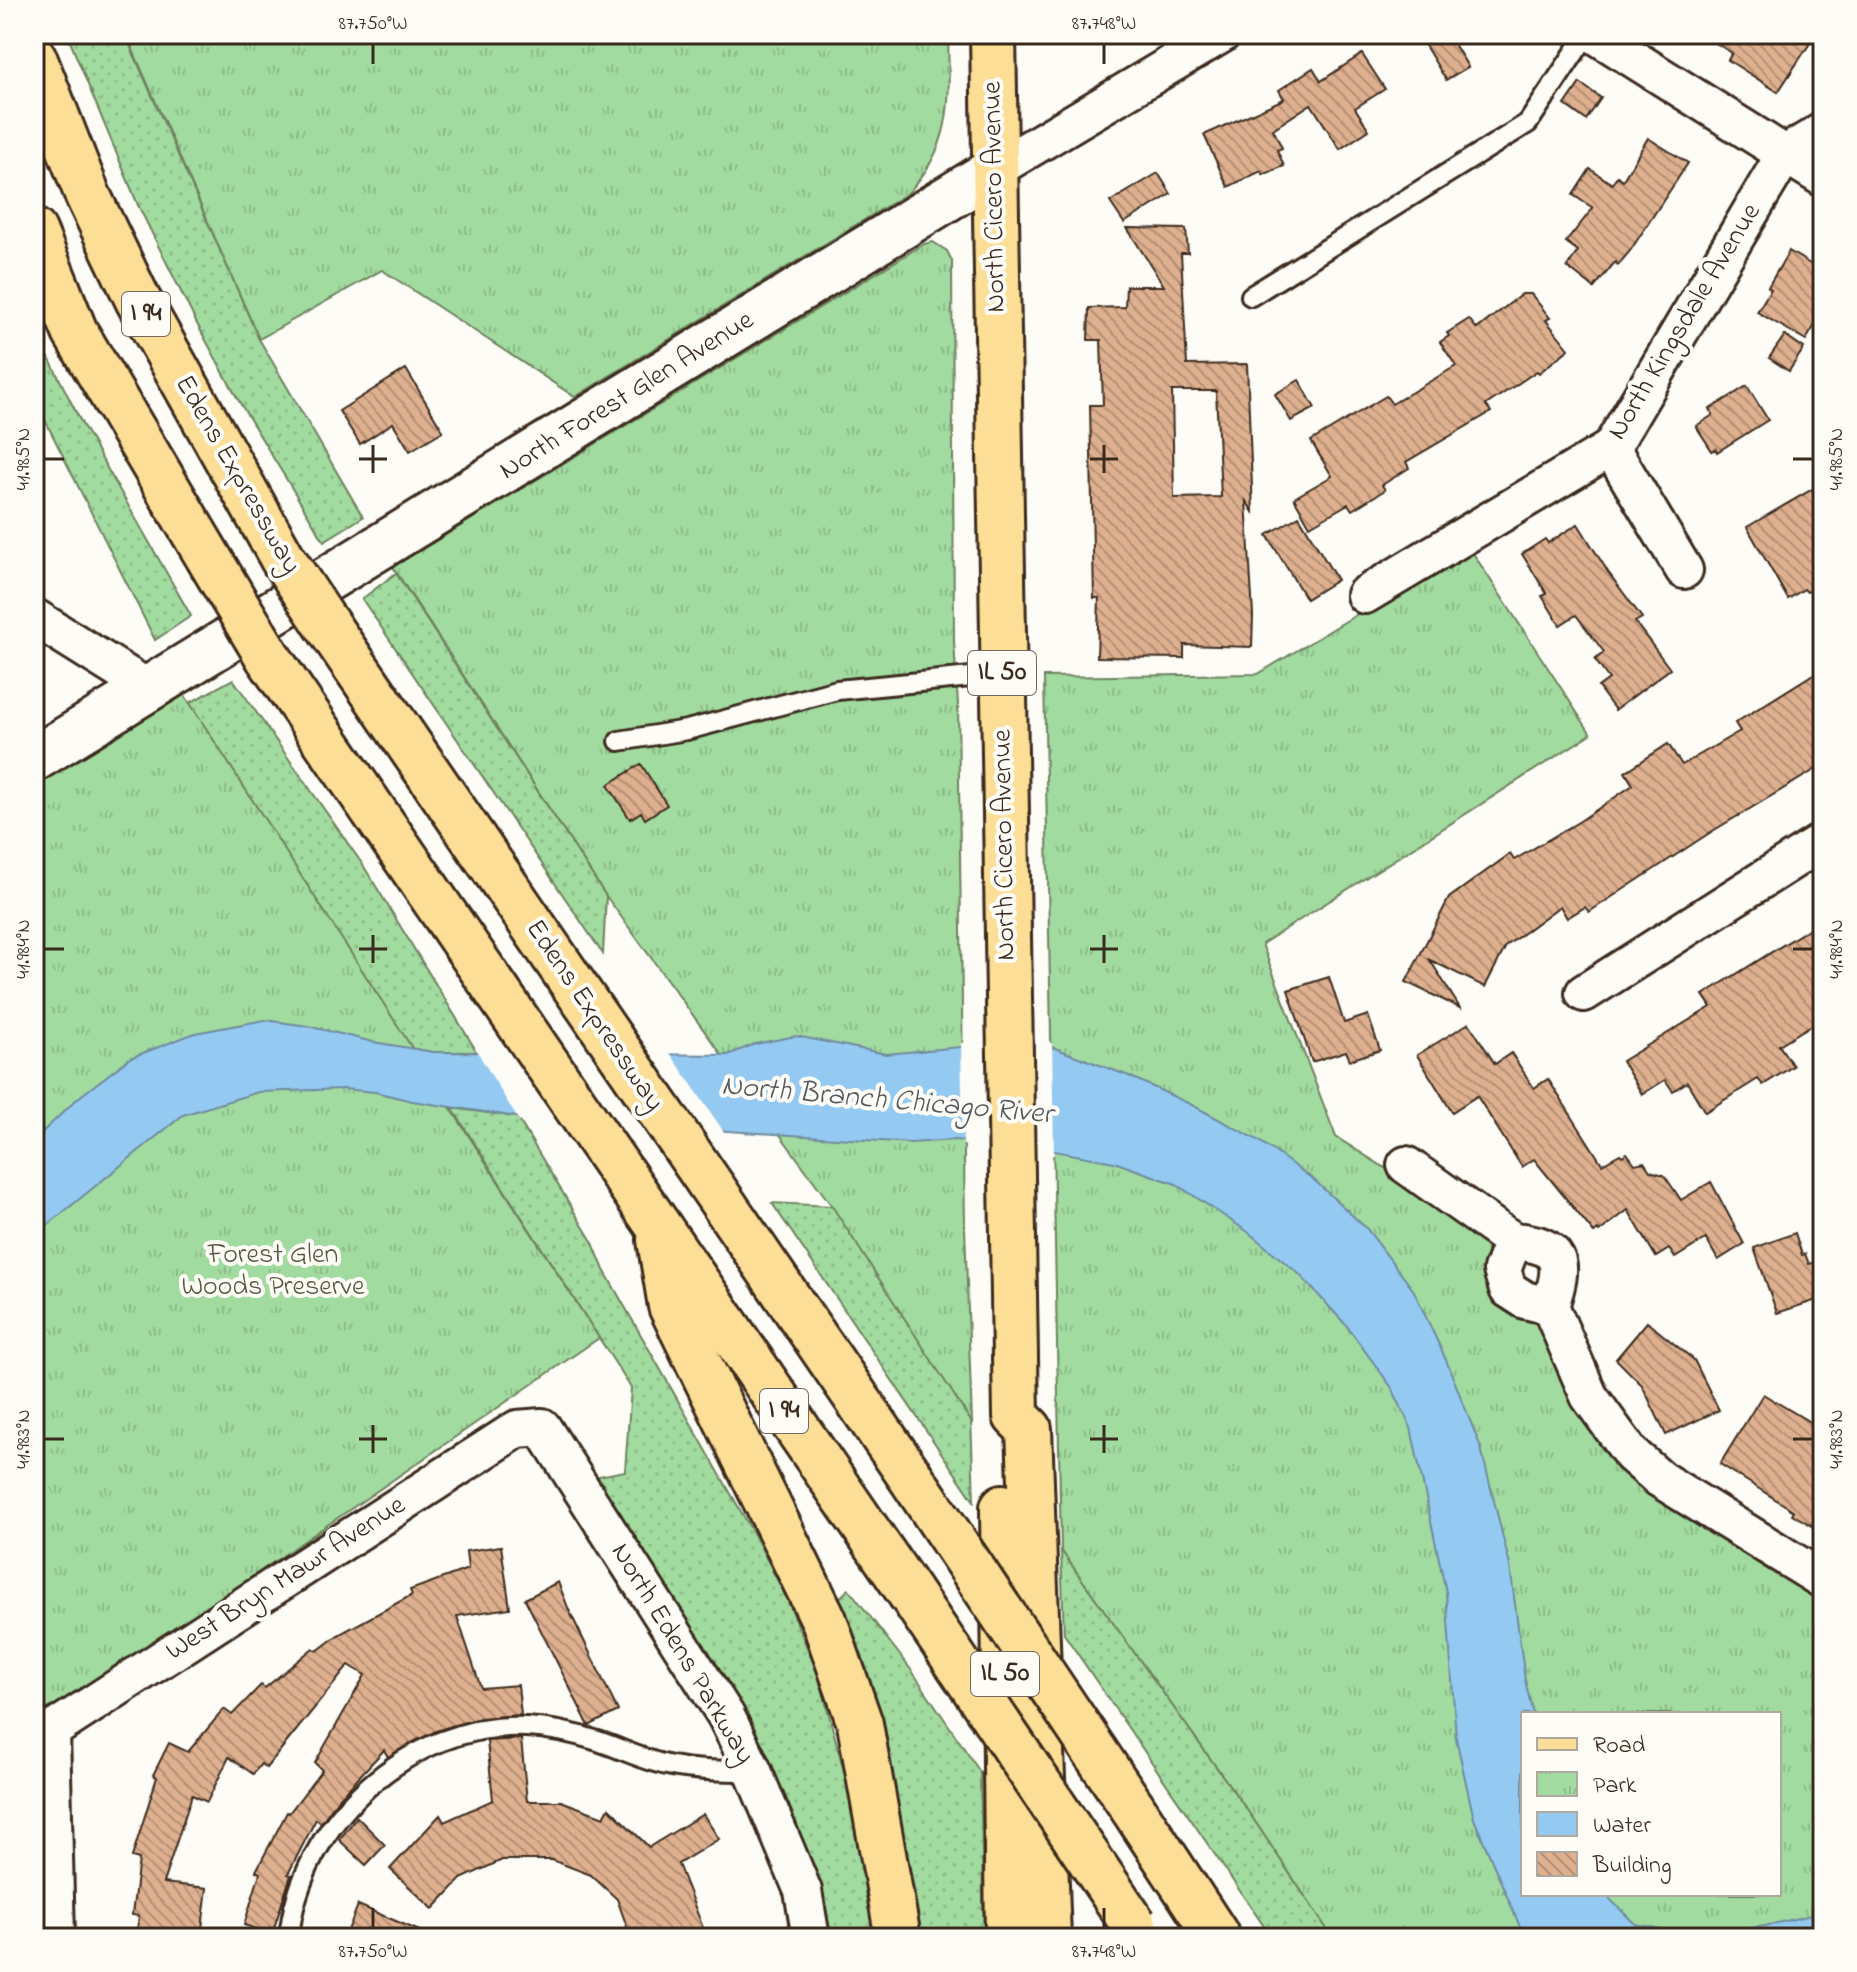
<svg xmlns="http://www.w3.org/2000/svg" width="1857" height="1972" font-family="'Indie Flower',sans-serif">
	<style>
		.grass { fill: url(#grass-dots); stroke: #6e825f; stroke-width: 2 }
		.park { fill: url(#park-tufts); stroke: #6e825f; stroke-width: 2; fill-rule: evenodd }
		.water { fill: #94caf2; stroke: #708a9d; stroke-width: 2 }
		.pier { fill: #fdfcf7 }
		.building { fill: url(#building-back-hatch); stroke: #3b2a1e; stroke-width: 2; fill-rule: evenodd }
		.lines { fill: none; stroke-linecap: round; stroke-linejoin: round }
		.service-casing { stroke: #3b2a1e; stroke-width: 24 }
		.minor-casing { stroke: #3b2a1e; stroke-width: 42 }
		.tertiary-casing { stroke: #3b2a1e; stroke-width: 50 }
		.primary-casing { stroke: #3b2a1e; stroke-width: 50 }
		.motorway-casing { stroke: #3b2a1e; stroke-width: 50 }
		.service { stroke: #fdfcf7; stroke-width: 18 }
		.minor { stroke: #fdfcf7; stroke-width: 36 }
		.tertiary { stroke: #fdfcf7; stroke-width: 44 }
		.primary { stroke: #fdde96; stroke-width: 44 }
		.motorway { stroke: #fdde96; stroke-width: 44 }
		.motorway-bridge-casing { stroke: #3b2a1e; stroke-width: 50; stroke-linecap: butt }
		.motorway-bridge { stroke: #fdde96; stroke-width: 44 }
		.ticks { fill: none; stroke: #3b2a1e; stroke-width: 3 }
		.labels { text-anchor: middle; dominant-baseline: central; stroke-width: 8; stroke-linejoin: round; paint-order: stroke }
		.shield { fill: #fdfcf7; stroke: #75695f; stroke-width: 2 }
		.shield-label { font-size: 26px; font-weight: bold; fill: #3b2a1e }
		.street-label { font-size: 28px; fill: #3b2a1e; stroke: #fdfcf7 }
		.park-label { font-size: 28px; fill: #55563e; stroke: #fdfcf7 }
		.water-label { font-size: 30px; font-style: italic; fill: #565a5e; stroke: #fdfcf7 }
		.neatline { fill: none; stroke: #3b2a1e; stroke-width: 3 }
		.ticks-label { font-size: 20px; text-anchor: middle; fill: #3b2a1e }
	</style>
	<defs>
		<pattern id="grass-dots" width="8" height="8" patternUnits="userSpaceOnUse" patternTransform="scale(2)"><rect width="8" height="8" fill="#a2dba0"/><path d="M2 2h.1M6 6h.1" fill="none" stroke="#8cbc89" stroke-width="1.8" stroke-linecap="round"/></pattern>
		<pattern id="park-tufts" width="24" height="20" patternUnits="userSpaceOnUse" patternTransform="scale(2)"><rect width="24" height="20" fill="#a2dba0"/><path d="M3 7l-1-3M5 7V3M7 7l1-3M15 17l-1-3M17 17v-4M19 17l1-3" fill="none" stroke="#8cbc89"/></pattern>
		<pattern id="building-back-hatch" width="6" height="6" patternUnits="userSpaceOnUse" patternTransform="scale(2)"><rect width="6" height="6" fill="#deb08f"/><path d="M-1 5l2 2M0 0l6 6M5-1l2 2" fill="none" stroke="#b58f74"/></pattern>
	</defs>
	<rect width="100%" height="100%" fill="#fdfcf7"/>
	<filter id="ink" filterUnits="userSpaceOnUse"><feTurbulence type="fractalNoise" baseFrequency=".0125" numOctaves="2"/><feDisplacementMap in="SourceGraphic" scale="16" xChannelSelector="R" yChannelSelector="G"/><feConvolveMatrix kernelMatrix="1 2 1 2 8 2 1 2 1" color-interpolation-filters="sRGB"/></filter>
	<g filter="url(#ink)">
		<g class="grass">
			<polygon points="67,34 125,34 259,339 363,517 324,541 240,403 196,322 138,205"/>
			<polygon points="34,328 82,424 191,616 155,640 34,398"/>
			<polygon points="396,573 606,896 603,954 362,599"/>
			<polygon points="233,679 363,865 477,1052 433,1052 373,1042 173,712"/>
			<polygon points="452,1108 517,1117 593,1243 604,1270 756,1538 788,1601 819,1677 846,1779 878,1938 830,1938 829,1924 751,1721 594,1477 625,1471 631,1388"/>
			<polygon points="963,1193 974,1501 772,1203 832,1206"/>
			<polygon points="1061,1550 1250,1814 1333,1938 1272,1938 1064,1634"/>
			<polygon points="849,1589 912,1671 980,1772 984,1938 920,1938 855,1654 835,1602"/>
		</g>
		<g class="park">
			<path d="M126,34H948C949,98 955,143 908,193L575,397L382,270L259,339Z"/>
			<polygon points="933,242 947,251 952,261 954,641 958,705 965,1228 972,1423 832,1206 606,896 393,567 924,244"/>
			<path d="M1469,547L1591,734L1262,944L1336,1137L1472,1223C1488,1239 1489,1252 1487,1275L1527,1317L1543,1328L1594,1431L1823,1596V1938H1333L1250,1814L1061,1550L1044,677L1258,674ZM1523,1714H1779V1894H1523Z"/>
			<polygon points="184,694 599,1338 207,1608 34,1718 34,786"/>
		</g>
		<polygon class="water" points="265,1020 308,1026 373,1042 433,1052 728,1055 755,1044 796,1036 886,1054 961,1047 1052,1047 1129,1076 1192,1105 1258,1140 1313,1179 1367,1229 1414,1291 1446,1360 1481,1448 1510,1566 1525,1680 1533,1714 1523,1714 1523,1894 1605,1894 1635,1924 1697,1936 1765,1926 1823,1912 1823,1938 1532,1938 1520,1927 1474,1819 1456,1738 1446,1592 1411,1428 1392,1388 1346,1325 1299,1274 1248,1232 1176,1184 1114,1162 1054,1151 955,1140 911,1143 517,1117 412,1101 375,1092 344,1089 258,1092 183,1115 34,1236 34,1140 78,1098 130,1058 195,1033"/>
		<g class="pier">
			<polygon points="961,1043 1052,1043 1054,1155 963,1145"/>
			<polygon points="475,1048 668,1050 726,1135 519,1121"/>
		</g>
		<g class="building">
			<polygon points="1418,34 1448,34 1468,67 1446,80"/>
			<polygon points="1701,34 1816,34 1778,92 1728,60 1732,53"/>
			<polygon points="1362,54 1385,89 1355,108 1369,130 1340,149 1311,104 1273,129 1282,148 1277,150 1284,166 1263,175 1261,171 1228,187 1204,135 1284,99 1279,90 1313,68 1321,81"/>
			<polygon points="1580,83 1601,98 1586,120 1565,105"/>
			<polygon points="1648,138 1688,163 1630,251 1618,265 1615,262 1594,288 1567,267 1578,251 1566,242 1593,208 1573,195 1590,169 1612,184 1617,176 1623,180"/>
			<polygon points="1158,173 1171,194 1124,223 1110,202"/>
			<path d="M1127,228L1186,229L1188,253H1181L1187,365L1247,364L1253,512L1246,501L1253,615L1252,647L1184,645V658L1097,657L1099,598H1094L1090,405H1103L1101,340H1088L1089,308L1125,307L1126,286H1164ZM1172,391H1216L1221,497L1174,498Z"/>
			<polygon points="1789,251 1823,272 1823,312 1806,340 1757,312 1771,289 1768,287"/>
			<polygon points="1522,294 1531,294 1550,318 1546,320 1569,349 1539,373 1537,371 1486,405 1491,412 1406,462 1409,468 1382,485 1385,490 1352,510 1348,504 1310,526 1294,498 1332,476 1311,441 1386,396 1392,404 1456,366 1440,342 1449,336 1447,333 1469,319 1477,329"/>
			<polygon points="1785,335 1804,348 1789,371 1769,358"/>
			<polygon points="406,369 443,431 410,451 393,423 360,444 339,411"/>
			<polygon points="1299,380 1315,408 1291,421 1275,394"/>
			<polygon points="1747,386 1768,420 1717,452 1716,449 1712,451 1696,426 1713,415 1710,409"/>
			<polygon points="1823,483 1823,583 1807,592 1804,589 1788,599 1747,527"/>
			<polygon points="1299,516 1337,580 1306,599 1267,535"/>
			<polygon points="1578,524 1608,572 1642,618 1635,622 1670,669 1615,710 1598,687 1609,679 1595,660 1604,652 1576,615 1560,625 1542,596 1547,594 1522,554 1545,539 1548,543"/>
			<polygon points="1823,668 1823,765 1711,832 1589,912 1585,907 1567,918 1560,906 1506,946 1485,987 1430,960 1460,1008 1406,982 1449,898 1510,854 1514,860 1580,821 1633,785 1625,772 1668,744 1682,765 1740,731 1735,723"/>
			<polygon points="641,764 667,805 645,819 641,812 630,819 608,785"/>
			<polygon points="1823,920 1823,1018 1779,1045 1793,1066 1763,1085 1758,1079 1705,1112 1687,1082 1673,1091 1665,1080 1642,1094 1622,1061 1711,1007 1703,995"/>
			<polygon points="1329,977 1344,1023 1368,1015 1380,1050 1350,1060 1346,1051 1312,1062 1288,990"/>
			<polygon points="1469,1023 1495,1064 1511,1053 1534,1088 1548,1079 1602,1164 1620,1154 1622,1156 1627,1153 1635,1164 1644,1162 1650,1171 1664,1175 1681,1200 1711,1182 1744,1244 1718,1260 1706,1239 1675,1258 1669,1249 1656,1257 1628,1210 1599,1232 1598,1230 1594,1233 1534,1159 1522,1167 1477,1096 1452,1112 1417,1055"/>
			<polygon points="1795,1233 1802,1255 1805,1254 1809,1264 1823,1260 1823,1298 1777,1313 1754,1248"/>
			<polygon points="1647,1322 1694,1360 1719,1410 1666,1435 1642,1385 1616,1359"/>
			<polygon points="1763,1394 1823,1430 1823,1532 1792,1514 1794,1511 1720,1464"/>
			<polygon points="501,1546 510,1608 457,1616 481,1688 518,1685 521,1715 480,1718 436,1731 388,1757 384,1750 338,1799 321,1823 316,1819 288,1874 291,1875 272,1934 244,1925 260,1873 256,1871 287,1812 289,1813 322,1770 315,1763 365,1675 349,1665 266,1768 261,1764 253,1774 229,1757 207,1802 192,1795 163,1883 207,1888 201,1937 137,1930 139,1916 132,1915 139,1859 132,1857 157,1777 153,1775 169,1743 188,1752 224,1709 232,1715 261,1685 265,1688 313,1648 317,1651 338,1635 412,1595 410,1590 468,1569 466,1551"/>
			<polygon points="558,1582 569,1610 618,1711 589,1726 525,1599"/>
			<polygon points="521,1739 527,1801 561,1801 604,1817 609,1808 649,1847 703,1814 719,1839 678,1864 707,1938 631,1938 617,1899 591,1875 552,1860 502,1860 461,1879 433,1909 390,1869 440,1815 444,1822 493,1800 487,1741"/>
			<polygon points="357,1817 385,1845 366,1865 339,1840"/>
			<polygon points="358,1905 436,1938 345,1938"/>
		</g>
		<g class="lines">
			<g class="service-casing">
				<g id="service">
					<polyline points="1251,296 1528,123 1587,34"/>
					<polyline points="619,741 687,730 837,690 1002,674"/>
					<path d="M289,1938C299,1824 409,1721 526,1727C550,1728 576,1734 598,1741C622,1749 643,1760 667,1765C696,1771 724,1771 753,1771"/>
				</g>
			</g>
			<g class="minor-casing">
				<g id="minor">
					<polyline points="1594,34 1823,178"/>
					<polyline points="994,170 1222,34"/>
					<polyline points="1611,448 1684,570"/>
					<polyline points="1365,595 1611,448 1785,154 1823,131"/>
					<polyline points="34,617 149,689"/>
					<polyline points="1584,993 1823,841"/>
					<polyline points="1406,1165 1513,1241"/>
					<path d="M1513,1241C1563,1245 1565,1262 1550,1306L1525,1300L1508,1289L1502,1270Z"/>
					<polyline points="1550,1306 1589,1396 1631,1454 1660,1479 1823,1580"/>
					<polyline points="51,1732 56,1938"/>
					<polyline points="34,1742 517,1429 542,1427 726,1716 753,1771 803,1891 811,1938"/>
				</g>
			</g>
			<g class="tertiary-casing">
				<polyline id="tertiary" points="34,759 994,170"/>
			</g>
			<g class="primary-casing">
				<g id="primary">
					<polyline points="993,34 1016,1416 1029,1429 1048,1938"/>
					<polyline points="1003,1507 1008,1938"/>
				</g>
			</g>
			<g class="motorway-casing">
				<g id="motorway">
					<polyline points="34,58 88,196 138,300 283,559"/>
					<polyline points="34,231 75,332 229,592"/>
					<polyline points="325,622 908,1473"/>
					<polyline points="268,657 910,1593"/>
					<polyline points="660,1240 671,1306 824,1620 860,1724 898,1938"/>
					<polyline points="1132,1807 1218,1938"/>
				</g>
			</g>
			<use href="#service" class="service"/>
			<use href="#minor" class="minor"/>
			<use href="#tertiary" class="tertiary"/>
			<use href="#primary" class="primary"/>
			<use href="#motorway" class="motorway"/>
			<g class="motorway-bridge-casing">
				<g id="motorway-bridge">
					<polyline points="283,559 325,622"/>
					<polyline points="229,592 268,657"/>
					<polyline points="908,1473 1132,1807"/>
					<polyline points="910,1593 1134,1925"/>
				</g>
			</g>
			<use href="#motorway-bridge" class="motorway-bridge"/>
		</g>
	</g>
	<path class="ticks" d="M373,44V64M1104,44V64M373,445V473M1104,445V473M44,459H64M359,459H387M1090,459H1118M1793,459H1813M373,935V963M1104,935V963M44,949H64M359,949H387M1090,949H1118M1793,949H1813M373,1425V1453M1104,1425V1453M44,1439H64M359,1439H387M1090,1439H1118M1793,1439H1813M373,1908V1928M1104,1908V1928"/>
	<g class="labels">
		<g class="shield">
			<rect x="122" y="292" width="48" height="44" rx="6"/>
			<rect x="968" y="651" width="68" height="44" rx="6"/>
			<rect x="760" y="1389" width="48" height="44" rx="6"/>
			<rect x="971" y="1652" width="68" height="44" rx="6"/>
		</g>
		<g class="shield-label">
			<text x="146" y="314">I 94</text>
			<text x="1002" y="673">IL 50</text>
			<text x="784" y="1411">I 94</text>
			<text x="1005" y="1674">IL 50</text>
		</g>
		<g class="street-label">
			<text transform="translate(995 197) rotate(-91)">North Cicero Avenue</text>
			<text transform="translate(1685 322) rotate(-59)">North Kingsdale Avenue</text>
			<text transform="translate(627 396) rotate(-32)">North Forest Glen Avenue</text>
			<text transform="translate(237 475) rotate(60)">Edens Expressway</text>
			<text transform="translate(1005 845) rotate(-91)">North Cicero Avenue</text>
			<text transform="translate(594 1016) rotate(56)">Edens Expressway</text>
			<text transform="translate(286 1579) rotate(-33)">West Bryn Mawr Avenue</text>
			<text transform="translate(682 1654) rotate(59)">North Edens Parkway</text>
		</g>
		<g class="park-label">
			<text x="273" y="1255">Forest Glen<tspan x="273" dy="32">Woods Preserve</tspan></text>
		</g>
		<g class="water-label">
			<text transform="translate(887 1101) rotate(5)">North Branch Chicago River</text>
		</g>
	</g>
	<rect width="1857" height="1972" fill="none" stroke="#fdfcf7" stroke-width="88"/>
	<rect x="1521" y="1712" width="260" height="184" fill="#fdfcf7" stroke="#afa8a0" stroke-width="2"/>
	<rect x="1537" y="1738" width="40" height="12" fill="#fdde96" stroke="#afa8a0" stroke-width="2"/>
	<text x="1593" y="1752" font-size="24" fill="#3b2a1e">Road</text>
	<rect x="1537" y="1772" width="40" height="24" fill="url(#park-tufts)" stroke="#afa8a0" stroke-width="2"/>
	<text x="1593" y="1792" font-size="24" fill="#3b2a1e">Park</text>
	<rect x="1537" y="1812" width="40" height="24" fill="#94caf2" stroke="#afa8a0" stroke-width="2"/>
	<text x="1593" y="1832" font-size="24" fill="#3b2a1e">Water</text>
	<rect x="1537" y="1852" width="40" height="24" fill="url(#building-back-hatch)" stroke="#afa8a0" stroke-width="2"/>
	<text x="1593" y="1872" font-size="24" fill="#3b2a1e">Building</text>
	<rect x="44" y="44" width="1769" height="1884" class="neatline"/>
	<g class="ticks-label">
		<text x="373" y="29">87.750°W</text>
		<text x="1104" y="29">87.748°W</text>
		<text transform="translate(22 459) rotate(-90)" y="7">41.985°N</text>
		<text transform="translate(1835 459) rotate(-90)" y="7">41.985°N</text>
		<text transform="translate(22 949) rotate(-90)" y="7">41.984°N</text>
		<text transform="translate(1835 949) rotate(-90)" y="7">41.984°N</text>
		<text transform="translate(22 1439) rotate(-90)" y="7">41.983°N</text>
		<text transform="translate(1835 1439) rotate(-90)" y="7">41.983°N</text>
		<text x="373" y="1957">87.750°W</text>
		<text x="1104" y="1957">87.748°W</text>
	</g>
</svg>
